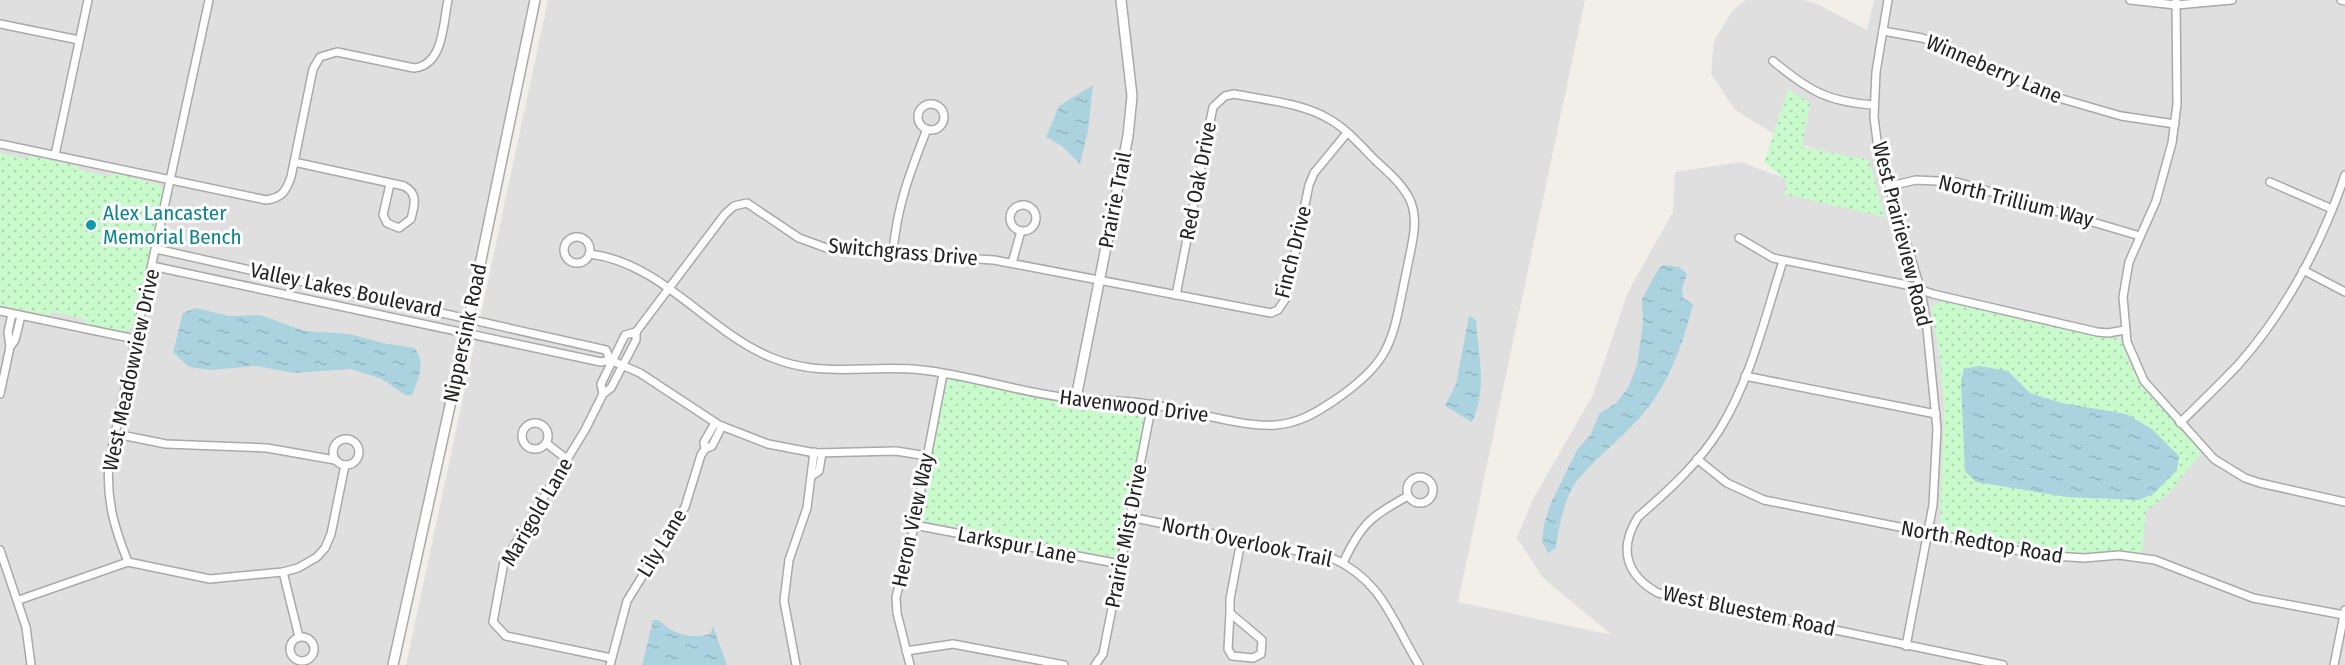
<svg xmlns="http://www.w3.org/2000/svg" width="2345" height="665" font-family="'Fira Sans Condensed',sans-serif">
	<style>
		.residential { fill: #e0dfdf }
		.park { fill: url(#park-dots) }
		.water { fill: url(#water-ripples) }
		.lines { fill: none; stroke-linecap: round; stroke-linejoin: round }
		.minor-casing { stroke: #a9a9a9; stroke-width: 10 }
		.tertiary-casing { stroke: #a9a9a9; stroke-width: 12 }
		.minor { stroke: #fff; stroke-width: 7 }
		.tertiary { stroke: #fff; stroke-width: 9 }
		.culture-dot { fill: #0f9aa8; stroke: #fff; stroke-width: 2 }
		.labels { text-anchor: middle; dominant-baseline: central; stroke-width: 6; stroke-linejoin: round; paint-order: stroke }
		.street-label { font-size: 21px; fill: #222; stroke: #fff }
		.culture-label { font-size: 21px; fill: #0d838f; stroke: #fff; text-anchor: start }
	</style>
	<defs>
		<pattern id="park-dots" width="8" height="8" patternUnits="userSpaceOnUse" patternTransform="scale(1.5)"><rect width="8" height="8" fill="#c8facc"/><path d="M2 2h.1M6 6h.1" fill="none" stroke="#acd6af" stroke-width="1.8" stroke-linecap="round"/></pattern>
		<pattern id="water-ripples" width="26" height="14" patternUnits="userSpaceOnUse" patternTransform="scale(1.5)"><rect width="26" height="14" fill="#aad3df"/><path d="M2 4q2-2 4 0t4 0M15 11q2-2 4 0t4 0" fill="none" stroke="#92b5bf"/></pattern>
	</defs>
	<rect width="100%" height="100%" fill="#f2efe9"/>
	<g class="residential">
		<polygon points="0,0 536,0 393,665 0,665"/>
		<polygon points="548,0 1585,0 1458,602 1612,635 1543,578 1517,538 1532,501 1593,395 1628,292 1673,212 1675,172 1741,162 1808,187 1845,159 1779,137 1735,110 1711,74 1714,41 1733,10 1746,0 1802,0 1815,3 1867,30 1874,0 2345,0 2345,665 406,665"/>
	</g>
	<g class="park">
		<polygon points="1788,89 1810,103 1802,147 1869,160 1885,217 1784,194 1787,181 1764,162"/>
		<polygon points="0,153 25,159 29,155 78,166 80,170 110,177 115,173 160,185 163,191 134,324 130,329 123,331 87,324 84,319 54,312 49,315 0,305"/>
		<polygon points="1944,301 2064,329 2121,339 2131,366 2141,383 2201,453 2166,496 2146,511 2142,553 2051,552 1949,532 1940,526 1944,410 1941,364 1932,312 1932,306"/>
		<polygon points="947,379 1075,404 1147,408 1117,558 919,520"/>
	</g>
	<g class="water">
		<polygon points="1093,85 1088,131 1080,164 1062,146 1046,137 1059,106"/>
		<path d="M1664,265L1679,267L1687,274L1682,289L1683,298L1693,304C1685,337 1674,369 1655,398C1634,430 1600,452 1576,482C1563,501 1559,526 1556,548L1548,553L1542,541L1544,525L1550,505L1577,450L1591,434L1599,414L1616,403L1628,388L1637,365L1643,322L1642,299L1659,268Z"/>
		<path d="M196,308L230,316L260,315L305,331L350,334L383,343L414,348C427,363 418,378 412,395H405L382,379L351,369L294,373L257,366L211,370L189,367L173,352L183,313Z"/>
		<path d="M1469,316L1476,320C1478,355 1488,388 1472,422L1445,406L1456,384Z"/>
		<polygon points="1979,366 2008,371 2030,393 2062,403 2126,414 2152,429 2179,456 2177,470 2153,494 2139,500 2067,497 1976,482 1965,471 1961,381 1964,369"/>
		<path d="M653,620H658C676,635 688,639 710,634L713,626L727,665H642Z"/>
	</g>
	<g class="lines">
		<g class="minor-casing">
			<g id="minor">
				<polyline points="1888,0 1876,72 1874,117 1878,149 1921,291 1926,319 1937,429 1933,505 1906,646"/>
				<polyline points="2130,0 2176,5 2232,0"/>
				<polyline points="2176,0 2177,104 2172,143 2156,201 2129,262 2123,297 2127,342 2144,381 2214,459 2245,478 2260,483 2345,502"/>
				<polyline points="2341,0 2345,1"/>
				<polyline points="0,24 79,40"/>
				<polyline points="1883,31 1922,38 1943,45 2045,94 2121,116 2175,124"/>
				<path d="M1773,61C1808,90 1827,102 1874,105"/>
				<circle cx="931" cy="117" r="13"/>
				<path d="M0,144L266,200C282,198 286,191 291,177L313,69L320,57L337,52L414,68C444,65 443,23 448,0"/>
				<polyline points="55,155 88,0"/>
				<path d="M294,162L404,186C419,194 414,206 411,219L399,228L387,223L383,215L390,184"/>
				<polyline points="2270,182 2332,209"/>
				<polyline points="1890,186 1916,180 1957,182 2140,236"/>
				<circle cx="1023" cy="218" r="13"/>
				<circle cx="577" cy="250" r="13"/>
				<polyline points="1739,238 1773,258 1907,285 1933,294 2097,332 2108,333 2125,330"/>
				<polyline points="156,249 606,350 610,360"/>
				<path d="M893,252C897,206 910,172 927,129"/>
				<path d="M590,254C662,263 706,330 770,357C822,379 869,364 922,370C969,375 1015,391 1062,397C1093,401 1124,399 1154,405C1186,410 1246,428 1276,425C1298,423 1314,414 1332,402C1395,360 1392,339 1407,269C1411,246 1421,218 1408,196C1400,182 1387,171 1375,160C1361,146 1347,129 1329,119C1302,103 1265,100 1234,94L1225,96L1213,107L1176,295"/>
				<path d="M1783,261C1765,317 1751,379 1720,429C1699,463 1668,491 1638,517C1618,549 1626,575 1658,593L2003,665"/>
				<polyline points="1012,263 1021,231"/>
				<polyline points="152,266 601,362 610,360"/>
				<polyline points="2303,270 2345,292"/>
				<polyline points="0,311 135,339"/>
				<polyline points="636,332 725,214 734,206 747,203 799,238 832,250 994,260 1271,313 1278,310 1286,298 1309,185 1314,173 1347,133"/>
				<polyline points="10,347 15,340 21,316"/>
				<polyline points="610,360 640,373 719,425 768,444 815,453 896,451 927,456"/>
				<polyline points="1745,376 1936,414"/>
				<polyline points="0,394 10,347 8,332 12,314"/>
				<polyline points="603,394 611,388 636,340 636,332"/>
				<path d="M2180,423C2199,404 2219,385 2238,365C2286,311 2322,243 2345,175"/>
				<circle cx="535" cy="436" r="13"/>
				<polyline points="116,434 166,444 267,448 335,460"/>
				<circle cx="346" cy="452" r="13"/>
				<polyline points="546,443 568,460"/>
				<polyline points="705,449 704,442 715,423"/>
				<polyline points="1697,459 1727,483 1764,500 2040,555 2084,558 2119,555 2155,560 2253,598 2344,615"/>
				<polyline points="813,475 819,471 822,453"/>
				<circle cx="1420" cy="490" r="13"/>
				<path d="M1130,517L1332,558C1383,581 1392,621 1419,665"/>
				<polyline points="914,525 1120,564"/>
				<polyline points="0,550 26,627 31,665"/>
				<path d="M128,562C114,527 106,500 109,462L209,0"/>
				<path d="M1343,563C1361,524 1371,516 1408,496"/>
				<polyline points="283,572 299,637"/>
				<polyline points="19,600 128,562 210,579 283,572 298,568 317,557 325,548 331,534 345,465"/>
				<polygon points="1230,613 1262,640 1261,654 1253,658 1232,656 1228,649"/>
				<polyline points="1230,613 1230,599 1241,541"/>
				<circle cx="302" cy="649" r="12"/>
				<polyline points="906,651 953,644 1064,665"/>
				<polyline points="611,658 506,636 493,622 504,562 585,430 603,394 601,384 625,335 636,332"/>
				<polyline points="610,665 627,601 685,507 701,455 705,449 712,446 722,426"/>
				<polyline points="796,665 784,601 789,560 807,508 814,452"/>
				<polyline points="910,665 897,613 896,597 911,541 943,374"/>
				<polyline points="1095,665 1103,654 1152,404"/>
				<polyline points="2334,665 2345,610"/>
			</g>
		</g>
		<g class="tertiary-casing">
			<g id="tertiary">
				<polyline points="1076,398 1128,136 1132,96 1121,0"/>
				<polyline points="393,665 464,342 535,0"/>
			</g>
		</g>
		<use href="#minor" class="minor"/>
		<use href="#tertiary" class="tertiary"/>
	</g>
	<circle class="culture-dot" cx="91" cy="225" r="6"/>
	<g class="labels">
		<g class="street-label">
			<text transform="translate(1994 69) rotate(23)">Winneberry Lane</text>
			<text transform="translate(1198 181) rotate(-79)">Red Oak Drive</text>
			<text transform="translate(1115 200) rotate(-79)">Prairie Trail</text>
			<text transform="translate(2016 201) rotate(14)">North Trillium Way</text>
			<text transform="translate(1902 234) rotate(76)">West Prairieview Road</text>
			<text transform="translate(903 252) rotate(5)">Switchgrass Drive</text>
			<text transform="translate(1293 252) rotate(-76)">Finch Drive</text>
			<text transform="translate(346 290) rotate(12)">Valley Lakes Boulevard</text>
			<text transform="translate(465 333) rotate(-78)">Nippersink Road</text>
			<text transform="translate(131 370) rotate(-78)">West Meadowview Drive</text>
			<text transform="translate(1134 406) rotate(7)">Havenwood Drive</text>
			<text transform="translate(537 512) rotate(-60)">Marigold Lane</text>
			<text transform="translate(913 520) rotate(-78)">Heron View Way</text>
			<text transform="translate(1126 536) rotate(-79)">Prairie Mist Drive</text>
			<text transform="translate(1247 542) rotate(12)">North Overlook Trail</text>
			<text transform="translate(1982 542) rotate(10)">North Redtop Road</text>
			<text transform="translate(662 543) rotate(-59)">Lily Lane</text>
			<text transform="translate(1017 545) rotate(11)">Larkspur Lane</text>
			<text transform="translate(1749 611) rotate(12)">West Bluestem Road</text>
		</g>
		<g class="culture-label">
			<text x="103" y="213">Alex Lancaster<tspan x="103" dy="24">Memorial Bench</tspan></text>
		</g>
	</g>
</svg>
